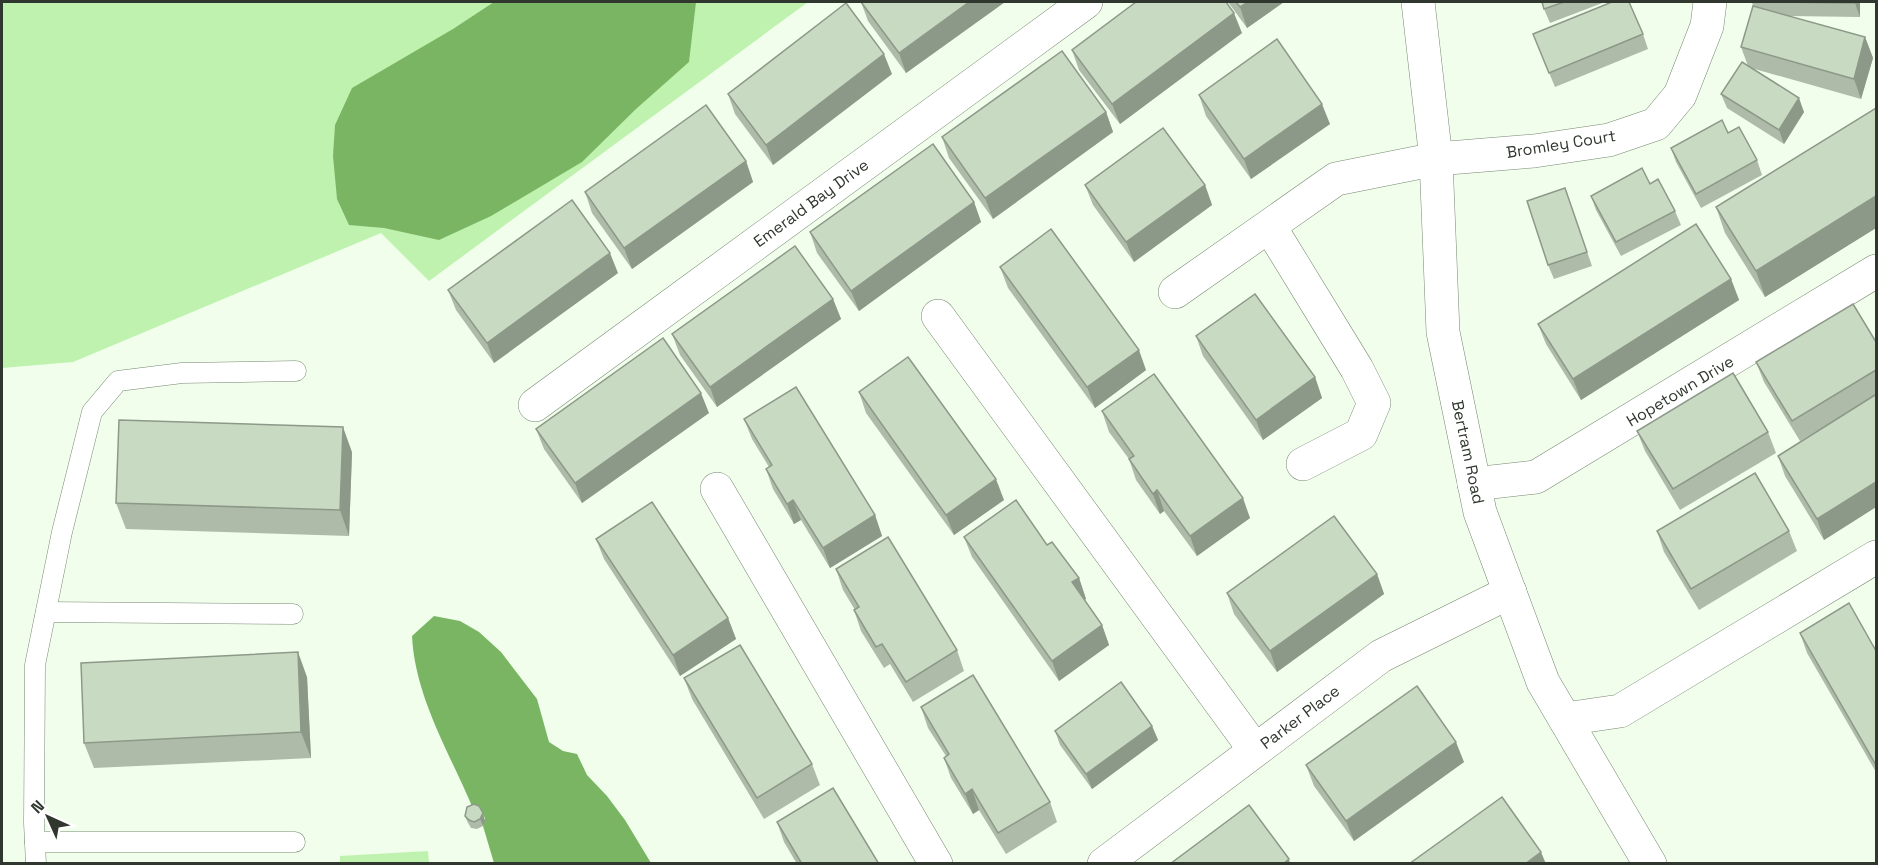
<svg xmlns="http://www.w3.org/2000/svg" width="1878" height="865" font-family="'Space Grotesk',sans-serif">
	<style>
		.green { fill: #bff2ae }
		.water { fill: #79b562 }
		.lines { fill: none; stroke-linecap: round; stroke-linejoin: round }
		.service-casing { stroke: #778772; stroke-width: 21 }
		.minor-casing { stroke: #778772; stroke-width: 34 }
		.service { stroke: #fff; stroke-width: 20 }
		.minor { stroke: #fff; stroke-width: 33 }
		.wall { fill: #adbba8 }
		.shaded-wall { fill: #8d9988 }
		.building { fill: #c9dac3; stroke: #8d9988; stroke-width: 1.5 }
		.labels { text-anchor: middle; dominant-baseline: central; stroke-width: 4.5; stroke-linejoin: round; paint-order: stroke }
		.street-label { font-size: 16px; fill: #30372e; stroke: #fff }
	</style>
	<rect width="100%" height="100%" fill="#f0feeb"/>
	<g class="green">
		<polygon points="2,2 808,2 429,281 381,233 73,362 2,368"/>
		<polygon points="428,851 429,863 340,863 340,856"/>
	</g>
	<g class="water">
		<polygon points="494,2 696,2 689,62 636,109 582,162 491,216 439,240 384,228 349,225 337,199 333,156 335,125 352,88 453,29"/>
		<path d="M434,616L460,621L479,632L501,652L537,699L549,742L563,751L577,754L587,775L607,796L625,820L651,863H494L483,826L485,818L482,813L474,811C451,755 415,698 412,636Z"/>
	</g>
	<g class="lines">
		<g class="service-casing">
			<g id="service">
				<polyline points="46,612 293,614"/>
				<polyline points="35,842 295,842"/>
				<polyline points="36,864 34,823 35,665 62,532 92,412 118,381 182,373 296,371"/>
			</g>
		</g>
		<g class="minor-casing">
			<g id="minor">
				<polyline points="1418,2 1436,159 1443,332 1480,512 1543,682 1650,864"/>
				<polyline points="1270,227 1357,369 1374,403 1361,434 1303,464"/>
				<polyline points="1175,292 1336,179 1436,159 1534,151 1609,140 1656,124 1680,95 1707,26 1710,2"/>
				<polyline points="938,316 1255,750"/>
				<polyline points="535,405 1086,2"/>
				<polyline points="1474,484 1536,477 1876,271"/>
				<polyline points="717,489 936,864"/>
				<polyline points="1565,719 1620,711 1876,557"/>
				<polyline points="1104,864 1381,656 1510,592"/>
			</g>
		</g>
		<use href="#service" class="service"/>
		<use href="#minor" class="minor"/>
	</g>
	<g class="wall">
		<polygon points="861,2 1005,2 906,73 868,21"/>
		<polygon points="1228,2 1284,2 1247,28"/>
		<polygon points="1541,2 1605,2 1550,23"/>
		<polygon points="1752,2 1860,2 1860,17 1789,16 1865,37 1873,58 1861,99 1751,68 1804,112 1784,144 1727,108 1721,94 1748,66 1741,47 1753,6"/>
		<polygon points="1242,33 1120,124 1079,70 1072,50"/>
		<polygon points="1533,34 1643,34 1648,49 1555,87"/>
		<polygon points="892,74 773,165 735,114 728,94"/>
		<polygon points="1199,95 1330,124 1251,179 1206,116"/>
		<polygon points="1876,108 1876,228 1765,297 1725,233 1716,207"/>
		<polygon points="1106,112 1113,132 993,219 949,158 942,137"/>
		<polygon points="1728,133 1757,160 1762,175 1701,208 1676,162 1671,148"/>
		<polygon points="746,161 753,182 632,269 592,213 585,192"/>
		<polygon points="1650,184 1675,211 1681,225 1621,256 1596,210 1591,196"/>
		<polygon points="1085,185 1205,185 1212,205 1134,262 1093,205"/>
		<polygon points="1565,188 1592,266 1554,279 1548,265"/>
		<polygon points="974,202 981,222 859,311 817,253 810,232"/>
		<polygon points="1000,267 1146,370 1095,408 1008,288"/>
		<polygon points="618,273 494,363 456,310 448,290"/>
		<polygon points="1731,279 1739,300 1581,400 1546,344 1538,324"/>
		<polygon points="833,299 841,319 717,407 680,355 672,334"/>
		<polygon points="1196,336 1315,377 1322,398 1263,440 1203,356"/>
		<polygon points="1876,342 1876,394 1875,396 1876,398 1876,507 1824,540 1785,476 1778,456 1865,402 1800,441 1764,382 1756,362"/>
		<polygon points="859,392 1004,500 954,535 866,413"/>
		<polygon points="1102,411 1250,518 1197,556 1164,511 1160,514 1136,480 1129,459 1109,432"/>
		<polygon points="709,413 582,503 544,449 536,429"/>
		<polygon points="744,419 875,515 882,536 830,568 801,520 794,524 773,489 766,469 769,467 752,439"/>
		<polygon points="1637,431 1768,432 1776,453 1680,510 1645,451"/>
		<polygon points="352,452 349,536 126,529 116,503"/>
		<polygon points="1657,531 1789,531 1797,551 1699,610 1664,552"/>
		<polygon points="964,537 1047,545 1079,578 1086,599 1084,600 1102,625 1109,645 1059,681 972,557"/>
		<polygon points="596,539 728,618 736,639 680,676 604,559"/>
		<polygon points="836,569 957,650 964,671 913,702 890,664 884,668 861,631 854,610 855,610 843,590"/>
		<polygon points="1377,574 1384,594 1277,672 1234,614 1227,593"/>
		<polygon points="1800,633 1876,651 1876,772 1807,653"/>
		<polygon points="307,677 311,758 94,768 84,743"/>
		<polygon points="684,678 812,764 820,785 764,819 692,699"/>
		<polygon points="921,707 1050,802 1057,822 1006,854 979,810 973,814 951,778 944,758 946,756 928,728"/>
		<polygon points="1152,726 1158,740 1092,789 1060,745 1055,731"/>
		<polygon points="1464,762 1354,841 1314,786 1306,765"/>
		<polygon points="467,807 485,821 483,826 477,829 471,828 468,823 465,816"/>
		<polygon points="777,822 879,864 797,864 784,842"/>
	</g>
	<g class="shaded-wall">
		<polygon points="969,2 1005,2 906,73 899,53"/>
		<polygon points="1248,2 1284,2 1247,28 1240,7"/>
		<polygon points="1855,2 1860,2 1860,17 1855,3"/>
		<polygon points="1234,13 1242,33 1120,124 1112,104"/>
		<polygon points="1865,37 1873,58 1861,99 1854,79"/>
		<polygon points="884,54 892,74 773,165 766,145"/>
		<polygon points="1799,98 1804,112 1784,144 1779,130"/>
		<polygon points="1322,104 1330,124 1251,179 1244,159"/>
		<polygon points="1106,112 1113,132 993,219 985,198"/>
		<polygon points="746,161 753,182 632,269 624,248"/>
		<polygon points="1205,185 1212,205 1134,262 1126,242"/>
		<polygon points="1876,196 1876,228 1765,297 1756,271"/>
		<polygon points="974,202 981,222 859,311 851,291"/>
		<polygon points="610,253 618,273 494,363 487,343"/>
		<polygon points="1731,279 1739,300 1581,400 1573,379"/>
		<polygon points="833,299 841,319 717,407 710,387"/>
		<polygon points="1139,350 1146,370 1095,408 1087,387"/>
		<polygon points="1315,377 1322,398 1263,440 1256,420"/>
		<polygon points="701,393 709,413 582,503 575,483"/>
		<polygon points="343,427 352,452 349,536 340,510"/>
		<polygon points="996,479 1004,500 954,535 946,515"/>
		<polygon points="1876,482 1876,507 1824,540 1817,519"/>
		<polygon points="1157,490 1164,511 1160,514 1153,494"/>
		<polygon points="1243,498 1250,518 1197,556 1190,536"/>
		<polygon points="793,500 801,520 794,524 787,504"/>
		<polygon points="875,515 882,536 830,568 823,548"/>
		<polygon points="1377,574 1384,594 1277,672 1270,651"/>
		<polygon points="1079,578 1086,599 1080,603 1072,582"/>
		<polygon points="728,618 736,639 680,676 673,655"/>
		<polygon points="1102,625 1109,645 1059,681 1052,661"/>
		<polygon points="298,652 307,677 311,758 301,732"/>
		<polygon points="1152,726 1158,740 1092,789 1086,774"/>
		<polygon points="1456,742 1464,762 1354,841 1346,821"/>
		<polygon points="972,789 979,810 973,814 965,794"/>
		<polygon points="483,813 485,821 483,826 480,819"/>
		<polygon points="1541,852 1546,864 1525,864"/>
		<polygon points="1289,859 1290,864 1283,864"/>
	</g>
	<g class="building">
		<polygon points="861,2 969,2 899,53"/>
		<polygon points="1136,2 1226,2 1234,13 1112,104 1072,50"/>
		<polygon points="1236,2 1248,2 1240,7"/>
		<polygon points="1542,2 1564,2 1544,9"/>
		<polygon points="1612,2 1629,2 1643,34 1549,73 1533,34"/>
		<polygon points="1777,2 1855,2 1855,3"/>
		<polygon points="846,3 884,54 766,145 728,94"/>
		<polygon points="1753,6 1865,37 1854,79 1741,47"/>
		<polygon points="1277,39 1322,104 1244,159 1199,95"/>
		<polygon points="1062,51 1106,112 985,198 942,137"/>
		<polygon points="1742,62 1799,98 1779,130 1721,94"/>
		<polygon points="706,105 746,161 624,248 585,192"/>
		<polygon points="1876,108 1876,196 1756,271 1716,207"/>
		<polygon points="1722,120 1728,133 1739,127 1757,160 1696,194 1671,148"/>
		<polygon points="1163,128 1205,185 1126,242 1085,185"/>
		<polygon points="933,144 974,202 851,291 810,232"/>
		<polygon points="1642,168 1650,184 1658,179 1675,211 1616,242 1591,196"/>
		<polygon points="1565,188 1587,252 1548,265 1527,201"/>
		<polygon points="572,200 610,253 487,343 448,290"/>
		<polygon points="1696,224 1731,279 1573,379 1538,324"/>
		<polygon points="1051,229 1139,350 1087,387 1000,267"/>
		<polygon points="795,246 833,299 710,387 672,334"/>
		<polygon points="1255,294 1315,377 1256,420 1196,336"/>
		<polygon points="1853,304 1876,342 1876,370 1792,421 1756,362"/>
		<polygon points="663,338 701,393 575,483 536,429"/>
		<polygon points="908,357 996,479 946,515 859,392"/>
		<polygon points="1733,373 1768,432 1673,489 1637,431"/>
		<polygon points="1154,374 1243,498 1190,536 1157,490 1153,494 1129,459 1134,456 1102,411"/>
		<polygon points="796,387 875,515 823,548 793,500 787,504 766,469 772,465 744,419"/>
		<polygon points="1875,395 1876,398 1876,482 1817,519 1778,456"/>
		<polygon points="119,420 343,427 340,510 116,503"/>
		<polygon points="1755,473 1789,531 1691,589 1657,531"/>
		<polygon points="1016,500 1047,545 1052,542 1079,578 1072,582 1102,625 1052,661 964,537"/>
		<polygon points="652,502 728,618 673,655 596,539"/>
		<polygon points="1334,516 1377,574 1270,651 1227,593"/>
		<polygon points="888,537 957,650 906,682 882,644 876,647 854,610 859,607 836,569"/>
		<polygon points="1849,603 1876,651 1876,765 1800,633"/>
		<polygon points="740,645 812,764 757,798 684,678"/>
		<polygon points="298,652 301,732 84,743 81,663"/>
		<polygon points="973,675 1050,802 998,833 972,789 965,794 944,758 949,754 921,707"/>
		<polygon points="1121,682 1152,726 1086,774 1055,731"/>
		<polygon points="1417,686 1456,742 1346,821 1306,765"/>
		<polygon points="833,788 879,864 802,864 777,822"/>
		<polygon points="1502,797 1541,852 1525,864 1409,864"/>
		<polygon points="474,804 479,806 483,813 480,819 474,822 469,820 465,816 467,807"/>
		<polygon points="1249,805 1289,859 1283,864 1170,864"/>
	</g>
	<g class="labels">
		<g class="street-label">
			<text transform="translate(1561 144) rotate(-9)">Bromley Court</text>
			<text transform="translate(811 203) rotate(-36)">Emerald Bay Drive</text>
			<text transform="translate(1680 391) rotate(-31)">Hopetown Drive</text>
			<text transform="translate(1468 452) rotate(78)">Bertram Road</text>
			<text transform="translate(1300 717) rotate(-37)">Parker Place</text>
		</g>
	</g>
	<rect width="1878" height="865" fill="none" stroke="#30372e" stroke-width="6"/>
	<g transform="translate(48 817) rotate(315)" stroke="#ffffff" stroke-width="4.5" paint-order="stroke">
	<path d="M0-4.5L10 22L0 15L-10 22Z" fill="#30372e"/>
	<text y="-9" font-size="16" font-weight="bold" text-anchor="middle" fill="#30372e">N</text>
	</g>
</svg>
